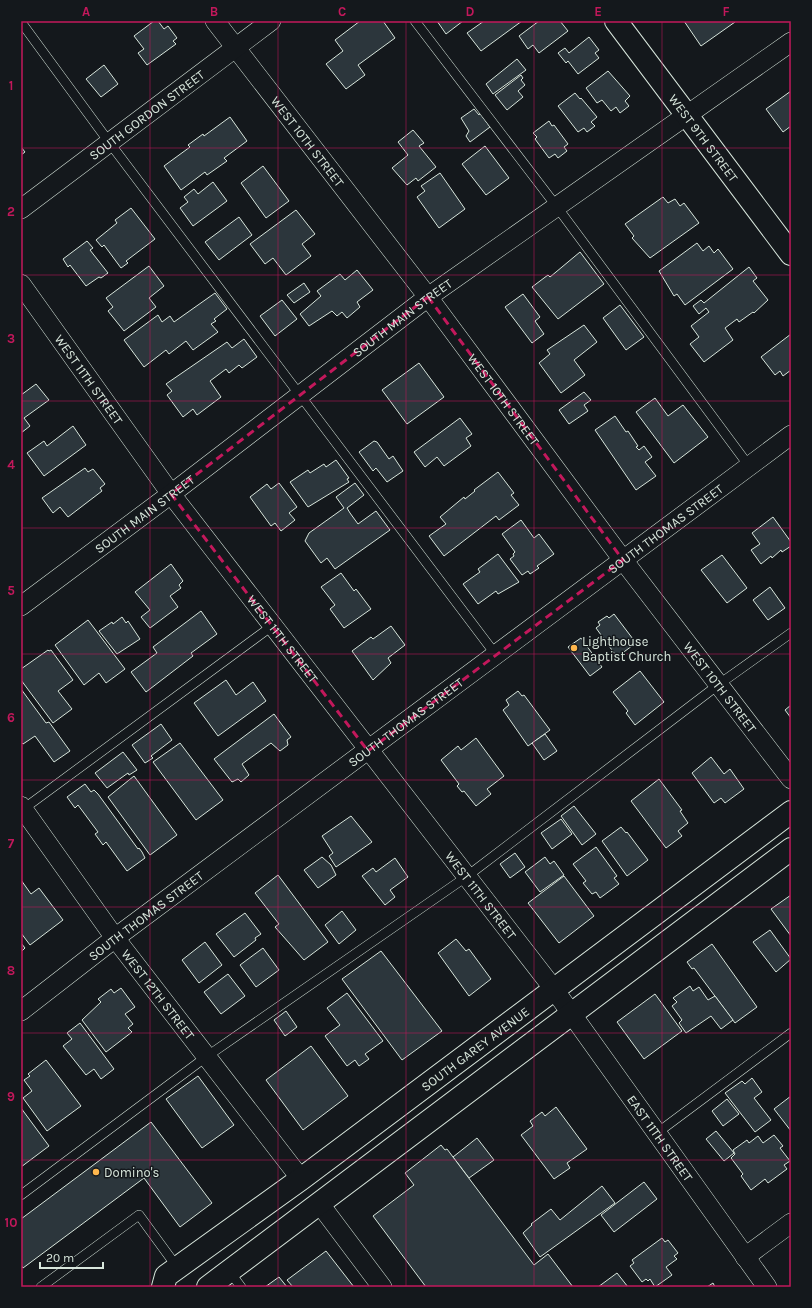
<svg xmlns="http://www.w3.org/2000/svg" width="812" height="1308" font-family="Karla,sans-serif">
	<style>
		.building { fill: #2c363c; stroke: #d8e6dc }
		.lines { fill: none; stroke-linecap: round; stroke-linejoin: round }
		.service-casing { stroke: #d8e6dc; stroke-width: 10 }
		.minor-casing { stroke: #d8e6dc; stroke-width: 20 }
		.tertiary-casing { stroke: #d8e6dc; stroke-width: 24 }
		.primary-casing { stroke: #d8e6dc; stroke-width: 24 }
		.service { stroke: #14181c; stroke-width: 9 }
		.minor { stroke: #14181c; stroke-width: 19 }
		.tertiary { stroke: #14181c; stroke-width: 22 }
		.primary { stroke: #14181c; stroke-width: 22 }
		.marked { fill: none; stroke: #c2185b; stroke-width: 3; stroke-dasharray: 8 5; stroke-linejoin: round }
		.grid { fill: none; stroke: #c2185b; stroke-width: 1; stroke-opacity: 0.55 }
		.poi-dot { fill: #ffb74d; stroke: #14181c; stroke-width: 1.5 }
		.labels { text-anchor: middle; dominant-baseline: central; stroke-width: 3; stroke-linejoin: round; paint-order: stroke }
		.street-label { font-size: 13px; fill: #d8e6dc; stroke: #14181c }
		.poi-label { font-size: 13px; fill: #d8e6dc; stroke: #14181c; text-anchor: start }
		.neatline { fill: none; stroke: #c2185b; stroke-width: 1.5 }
		.grid-label { font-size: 13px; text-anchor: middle; font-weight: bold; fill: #c2185b }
	</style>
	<rect width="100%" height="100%" fill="#14181c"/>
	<g class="building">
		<polygon points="154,21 158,21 164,29 168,26 177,38 173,41 176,44 147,65 138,53 144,49 134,36"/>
		<polygon points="360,21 383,21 395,38 358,65 365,75 346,89 326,64 343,51 335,40"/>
		<polygon points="437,21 463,21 446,34"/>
		<polygon points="484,21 522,21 481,51 467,33"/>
		<polygon points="539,21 560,21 568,31 539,53 533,45 528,49 519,36"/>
		<polygon points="684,21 734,21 735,22 701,46"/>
		<polygon points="589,37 599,50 595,53 599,58 578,74 568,61 566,63 558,53 565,48 569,53"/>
		<polygon points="517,59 526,70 493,94 486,84"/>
		<polygon points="104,65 118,84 101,97 86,79"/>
		<polygon points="608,71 630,96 625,101 629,106 620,113 616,107 611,111 602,100 597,103 586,88"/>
		<polygon points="521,75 523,78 521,80 525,85 518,91 523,97 507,110 495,95"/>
		<polygon points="791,91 791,126 783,132 766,109"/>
		<polygon points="575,93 580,99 581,98 597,117 591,122 595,126 587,132 584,128 578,132 558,106"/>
		<polygon points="474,109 479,115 480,113 490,127 470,142 466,136 469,131 461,118"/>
		<polygon points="230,117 247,141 224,158 227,161 207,175 205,172 181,190 164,166 190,147 188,145 203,134 204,136"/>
		<polygon points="549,121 552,126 554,125 568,144 564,147 567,151 558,158 555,154 549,158 535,139 537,137 533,133"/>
		<polygon points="413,130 424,143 419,146 436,167 418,181 416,178 407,185 392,168 408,155 398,142"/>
		<polygon points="485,146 509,178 486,195 462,164"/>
		<polygon points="21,147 25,152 21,155"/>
		<polygon points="263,166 289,201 266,218 241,183"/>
		<polygon points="440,173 465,209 439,228 417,197 425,191 421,186"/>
		<polygon points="213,182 227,201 193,226 180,208 188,202 184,197 194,189 198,194"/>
		<polygon points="663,197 668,203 675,199 680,206 684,203 699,223 650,258 632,238 634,236 625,224"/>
		<polygon points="131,208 155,239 126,261 128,263 121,268 104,245 102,247 96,240 117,223 115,220"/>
		<polygon points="296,210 315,234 302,244 311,256 286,275 273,258 265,264 250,244"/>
		<polygon points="239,217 252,235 219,260 205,242"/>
		<polygon points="87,241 93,248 90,250 108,273 101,278 99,277 86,286 70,265 68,267 63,259"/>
		<polygon points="697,243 703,251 709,246 714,253 718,249 733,269 685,305 677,294 674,296 659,271"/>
		<polygon points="580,252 604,284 558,319 532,287 548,275 550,277"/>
		<polygon points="149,266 164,286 149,298 156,307 124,331 108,311 113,307 106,298"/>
		<polygon points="749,267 757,278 753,281 768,300 754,313 753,312 739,322 737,319 725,328 733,340 704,362 690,344 699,337 691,326 709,312 706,308 699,314 693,306 701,300 704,303"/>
		<polygon points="357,270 373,290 357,302 360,307 347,318 342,312 337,316 332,311 309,326 300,314 321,296 317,291 340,274 345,280"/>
		<polygon points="304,283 310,292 294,303 287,295"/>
		<polygon points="215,293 227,309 214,319 216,321 211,324 218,332 193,350 186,341 169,354 166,350 144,367 124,340 158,315 162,322 170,316 174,322"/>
		<polygon points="523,294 540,317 535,321 544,334 532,343 505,307"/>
		<polygon points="282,300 297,319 275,336 260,316"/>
		<polygon points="620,305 644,337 626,350 603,318"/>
		<polygon points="584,325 597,342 574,360 585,375 561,393 539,363 550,354 547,350"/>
		<polygon points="791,334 791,370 783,376 780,371 775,375 761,357"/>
		<polygon points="244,339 257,357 242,368 239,365 229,373 226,369 210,381 221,397 197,415 193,409 183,417 167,395 172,391 166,384 227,342 232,348"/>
		<polygon points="419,363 444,397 407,424 382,390"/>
		<polygon points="36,384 49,400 24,418 30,426 21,433 21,395"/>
		<polygon points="584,392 591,400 584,405 588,411 569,424 559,410"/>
		<polygon points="655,398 668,416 683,405 708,437 674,463 636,412"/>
		<polygon points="615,416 626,432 628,431 638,446 636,447 639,450 644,446 652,457 645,462 656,476 636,490 595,430"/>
		<polygon points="460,418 472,434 466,438 471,446 444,466 437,457 425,467 414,452"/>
		<polygon points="73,426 86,445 44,476 27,453 44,441 47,446"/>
		<polygon points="374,441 377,442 389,459 393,456 403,471 387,482 376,468 373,471 359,452"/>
		<polygon points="336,460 349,478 347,479 349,482 308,507 290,482 308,470 310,473 324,464 326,467"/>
		<polygon points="85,468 88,472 93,469 105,484 100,488 102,491 68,517 60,507 53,513 42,498"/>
		<polygon points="498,472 514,493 511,495 519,505 499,520 496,516 444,556 429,536 446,524 440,517 464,497 465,499 475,491 474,490"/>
		<polygon points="279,483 297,507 289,513 295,520 281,531 275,523 271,526 250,497 267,484 271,489"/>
		<polygon points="355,483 364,495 347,508 350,513 358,524 376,511 390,530 335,569 327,558 321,563 305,541 309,533 344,508 336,497"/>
		<polygon points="773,517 791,542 791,546 782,552 781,550 772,558 771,556 761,564 751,550 760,544 752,533"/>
		<polygon points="521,520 534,538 539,534 554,554 537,566 539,568 530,574 528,571 522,575 510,559 514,556 513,554 515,552 502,534"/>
		<polygon points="498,554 519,582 498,594 496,591 478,604 463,584 480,572 478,569"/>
		<polygon points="722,555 747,588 727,603 701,570"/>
		<polygon points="171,564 183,581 179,585 181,588 170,596 178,607 150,628 141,617 150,610 135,592"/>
		<polygon points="341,573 354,591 356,589 371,609 344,628 330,609 335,605 321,587"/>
		<polygon points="770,587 785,608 768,620 753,600"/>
		<polygon points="201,611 217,634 191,653 193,656 146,692 131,672 157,653 153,647"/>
		<polygon points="614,614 636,643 617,657 596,628 600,625 598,622 607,616 609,618"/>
		<polygon points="122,617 126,623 128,621 140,639 117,654 99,631 112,622 113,624"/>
		<polygon points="88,620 125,669 106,683 99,673 84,685 55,645"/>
		<polygon points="391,626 405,645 388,658 391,663 373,680 352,651 371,637 373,639"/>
		<polygon points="581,638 602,667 590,676 568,647"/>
		<polygon points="48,650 49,651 51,650 73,680 58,691 72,709 53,723 21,680 21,669"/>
		<polygon points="640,671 664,702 635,725 626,713 628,711 613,692"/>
		<polygon points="226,680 236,695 253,682 266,701 218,736 194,703"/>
		<polygon points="21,689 46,723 49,722 70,751 54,762 35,736 23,744 21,742"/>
		<polygon points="518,691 522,696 524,695 550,730 528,746 503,710 509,705 506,700"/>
		<polygon points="791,705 791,718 785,710"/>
		<polygon points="274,714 291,737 287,740 288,745 280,751 271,743 242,764 249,775 241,782 238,779 232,782 214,759"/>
		<polygon points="161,724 172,740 151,756 153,758 145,763 132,745"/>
		<polygon points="545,734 557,751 544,760 532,743"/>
		<polygon points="476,738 504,776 487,789 491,794 476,806 464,791 462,792 457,786 459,784 441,760 458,746 461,750"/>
		<polygon points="180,743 223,800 196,820 153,762"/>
		<polygon points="123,752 137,770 129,775 128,773 107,788 95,773"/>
		<polygon points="711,757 724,774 730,769 744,789 725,803 721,798 714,803 692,773"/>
		<polygon points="134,776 177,835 150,855 108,797"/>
		<polygon points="659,779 682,810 680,811 688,823 678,831 682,836 666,848 631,801"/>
		<polygon points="85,784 91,792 94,790 98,794 138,849 139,848 142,852 145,858 127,871 106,842 103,845 95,834 98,832 78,805 75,808 67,797"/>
		<polygon points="574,806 596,834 582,845 561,816"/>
		<polygon points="351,816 372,842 336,867 329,856 333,853 322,836"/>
		<polygon points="561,819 572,834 552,849 541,833"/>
		<polygon points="621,827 626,833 627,832 648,860 627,876 602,841"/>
		<polygon points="596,847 617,876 614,878 619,884 600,898 596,892 592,894 583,883 586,881 573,864"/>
		<polygon points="515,853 525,867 510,878 500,864"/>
		<polygon points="322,857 331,865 336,875 318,888 304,870"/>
		<polygon points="545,857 550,864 554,861 564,875 540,892 525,872"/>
		<polygon points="395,858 408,877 390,890 395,897 385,905 362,876 373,868 376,872"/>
		<polygon points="278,875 328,942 304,960 275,927 279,924 255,893"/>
		<polygon points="564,876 594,916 559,943 528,903"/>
		<polygon points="21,880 31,894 39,888 63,920 30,945 21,933"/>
		<polygon points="791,895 791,936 771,909"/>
		<polygon points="342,911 356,930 339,944 325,925"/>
		<polygon points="245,913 261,934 255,938 256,940 234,957 216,934"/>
		<polygon points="770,930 791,959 776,972 753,942"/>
		<polygon points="456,939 466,951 469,949 491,979 469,996 438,953"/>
		<polygon points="205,942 222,965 199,983 182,960"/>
		<polygon points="21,943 25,948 21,952"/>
		<polygon points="712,944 757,1007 735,1023 694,968 692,969 687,962"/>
		<polygon points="263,948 279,970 256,987 240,965"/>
		<polygon points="381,951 442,1031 402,1060 342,979"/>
		<polygon points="228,974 245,996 221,1014 204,992"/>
		<polygon points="690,986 693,991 699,987 708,1000 715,996 733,1020 721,1029 711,1016 686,1033 679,1023 682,1020 672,1006 677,1002 673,998"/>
		<polygon points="121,988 135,1007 125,1014 133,1024 128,1028 132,1032 106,1052 82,1020 101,1002 98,999 111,989 114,993"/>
		<polygon points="347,993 383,1041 365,1054 369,1059 359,1066 355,1060 347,1066 325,1036 340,1025 327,1008"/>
		<polygon points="655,994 682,1031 644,1059 617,1022"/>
		<polygon points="286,1011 297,1027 285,1036 274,1020"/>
		<polygon points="80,1023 114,1069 101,1079 94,1069 86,1075 63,1046 72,1039 67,1033"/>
		<polygon points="311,1046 348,1096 303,1130 266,1080"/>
		<polygon points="46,1060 81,1106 47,1131 23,1098 32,1091 24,1080 30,1076 28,1074"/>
		<polygon points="198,1076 234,1125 202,1148 166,1099"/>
		<polygon points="752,1078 762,1092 754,1098 771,1120 755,1132 725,1093 742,1081 745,1084"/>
		<polygon points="791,1096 791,1131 774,1109"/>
		<polygon points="727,1099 739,1114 723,1126 712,1111"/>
		<polygon points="556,1107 587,1149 567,1163 570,1168 554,1179 521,1135 533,1126 530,1121 542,1112 545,1116"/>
		<polygon points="21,1108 49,1146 21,1167"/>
		<polygon points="151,1122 212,1203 180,1227 144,1178 23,1268 21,1265 21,1219"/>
		<polygon points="716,1131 734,1153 724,1161 706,1139"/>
		<polygon points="774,1135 783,1146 780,1148 790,1161 784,1165 787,1169 768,1183 765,1179 751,1190 741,1176 743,1174 731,1158 735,1154 733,1150 747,1140 749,1143 758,1136 763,1143"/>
		<polygon points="477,1138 494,1160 469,1178 453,1157"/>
		<polygon points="441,1145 445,1150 447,1149 534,1265 548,1254 573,1287 426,1287 373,1216 414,1185 405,1173"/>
		<polygon points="644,1182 657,1199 614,1232 601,1215"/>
		<polygon points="602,1186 615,1203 540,1257 523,1233 532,1225 531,1224 551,1209 560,1220"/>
		<polygon points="662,1238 665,1242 668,1240 678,1253 674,1256 677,1259 666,1267 672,1275 655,1287 650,1279 648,1281 646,1279 642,1282 630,1266 634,1263 632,1260"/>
		<polygon points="326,1251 354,1287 293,1287 287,1280"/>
		<polygon points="617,1273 628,1287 598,1287"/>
		<polygon points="279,1277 287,1287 265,1287"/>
		<polygon points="713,1283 715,1287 707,1287"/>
	</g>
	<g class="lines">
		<g class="service-casing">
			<g id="service">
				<polyline points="415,21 557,207 749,466"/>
				<polyline points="21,22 109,142 496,655"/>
				<polyline points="22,810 272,626"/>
				<polyline points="657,1133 791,1033"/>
				<polyline points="21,1195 206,1057 466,877 718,685 791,633"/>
				<polyline points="229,1271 241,1287"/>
				<polyline points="41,1287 139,1215 177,1267"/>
			</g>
		</g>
		<g class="minor-casing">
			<g id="minor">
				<path id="s1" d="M215,21L428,297L623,560L791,779"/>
				<path id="s2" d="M21,209L271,21"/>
				<path id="s3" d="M21,284L171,494L553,988L767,1287"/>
				<path id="s4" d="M21,606L171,494L428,297L791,42"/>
				<path id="s5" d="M21,806L115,938L301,1179"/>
				<path id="s6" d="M21,1011L115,938L791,435"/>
				<polyline points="319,1203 382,1287"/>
				<polyline points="745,1257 791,1223"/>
			</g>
		</g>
		<g class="tertiary-casing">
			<g id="tertiary">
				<path id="s7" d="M616,21L791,254"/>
			</g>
		</g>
		<g class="primary-casing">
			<g id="primary">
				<path id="s8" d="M163,1287L166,1276L301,1179L791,812"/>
				<polyline points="208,1287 791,849"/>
			</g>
		</g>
		<use href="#service" class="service"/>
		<use href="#minor" class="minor"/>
		<use href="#tertiary" class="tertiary"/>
		<use href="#primary" class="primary"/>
	</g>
	<path class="marked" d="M428,297L623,560L368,751L171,494Z"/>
	<path class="grid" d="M150,21V1287M278,21V1287M406,21V1287M534,21V1287M662,21V1287M21,148H791M21,275H791M21,401H791M21,528H791M21,654H791M21,780H791M21,907H791M21,1033H791M21,1160H791"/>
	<g class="poi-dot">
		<circle cx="574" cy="648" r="4"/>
		<circle cx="96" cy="1172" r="4"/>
	</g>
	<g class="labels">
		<g class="street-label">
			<text stroke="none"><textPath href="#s2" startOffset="157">SOUTH GORDON STREET</textPath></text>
			<text stroke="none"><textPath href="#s7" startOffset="146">WEST 9TH STREET</textPath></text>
			<text stroke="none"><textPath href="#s1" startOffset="152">WEST 10TH STREET</textPath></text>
			<text stroke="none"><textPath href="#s4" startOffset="478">SOUTH MAIN STREET</textPath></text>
			<text stroke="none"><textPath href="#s3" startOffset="117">WEST 11TH STREET</textPath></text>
			<text stroke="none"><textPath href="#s1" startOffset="476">WEST 10TH STREET</textPath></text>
			<text stroke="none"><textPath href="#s4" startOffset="154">SOUTH MAIN STREET</textPath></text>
			<text stroke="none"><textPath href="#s6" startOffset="805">SOUTH THOMAS STREET</textPath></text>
			<text stroke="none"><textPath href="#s3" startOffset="441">WEST 11TH STREET</textPath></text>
			<text stroke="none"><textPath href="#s1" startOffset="836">WEST 10TH STREET</textPath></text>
			<text stroke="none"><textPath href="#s6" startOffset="481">SOUTH THOMAS STREET</textPath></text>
			<text stroke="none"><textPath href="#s3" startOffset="765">WEST 11TH STREET</textPath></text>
			<text stroke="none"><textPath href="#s6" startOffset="157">SOUTH THOMAS STREET</textPath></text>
			<text stroke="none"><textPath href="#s5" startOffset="233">WEST 12TH STREET</textPath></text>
			<text stroke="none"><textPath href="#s8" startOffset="395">SOUTH GAREY AVENUE</textPath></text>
			<text stroke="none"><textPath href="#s3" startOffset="1067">EAST 11TH STREET</textPath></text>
		</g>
		<g class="poi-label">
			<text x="582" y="641">Lighthouse<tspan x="582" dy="15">Baptist Church</tspan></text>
			<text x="104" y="1172">Domino's</text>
		</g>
	</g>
	<rect width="812" height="1308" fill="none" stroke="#14181c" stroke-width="44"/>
	<path d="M40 1262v6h63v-6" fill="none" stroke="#d8e6dc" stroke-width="2"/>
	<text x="46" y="1262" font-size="12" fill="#d8e6dc" stroke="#14181c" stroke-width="3" paint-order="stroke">20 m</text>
	<rect x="22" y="22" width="768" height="1264" class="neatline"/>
	<g class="grid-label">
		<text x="86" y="16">A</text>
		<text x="214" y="16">B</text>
		<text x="342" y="16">C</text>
		<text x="470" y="16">D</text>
		<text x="598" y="16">E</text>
		<text x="726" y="16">F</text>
		<text x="11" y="90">1</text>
		<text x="11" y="216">2</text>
		<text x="11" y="343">3</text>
		<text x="11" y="469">4</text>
		<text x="11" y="595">5</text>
		<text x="11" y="722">6</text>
		<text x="11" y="848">7</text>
		<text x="11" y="975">8</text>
		<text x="11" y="1101">9</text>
		<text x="11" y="1227">10</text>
	</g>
</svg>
